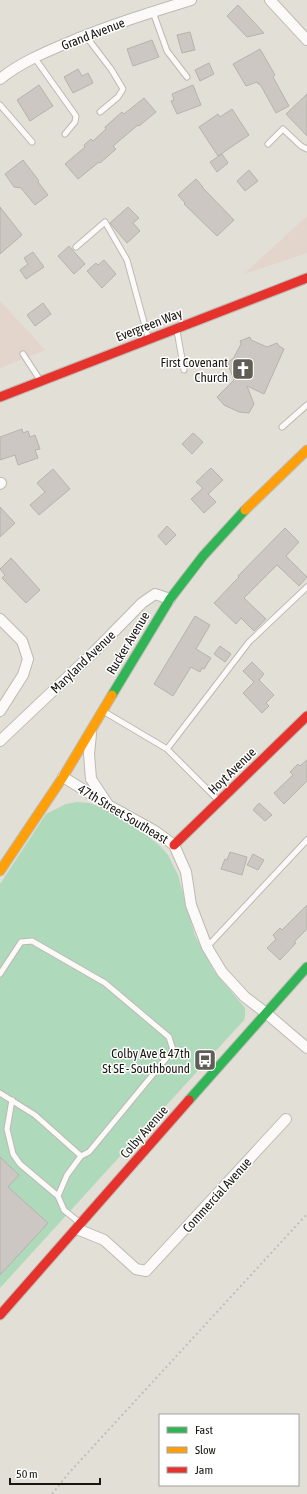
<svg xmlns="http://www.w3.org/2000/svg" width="307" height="1494" font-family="'Asap Condensed',sans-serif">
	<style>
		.commercial { fill: #e3d4cc }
		.green { fill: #aed9ba }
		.building { fill: #ccc7c2; stroke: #b7b2ad }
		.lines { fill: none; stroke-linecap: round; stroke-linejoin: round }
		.lane-casing { stroke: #bdbab3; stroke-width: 7 }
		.street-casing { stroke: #bdbab3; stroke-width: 12 }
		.fast-casing { stroke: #bdbab3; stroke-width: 11 }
		.slow-casing { stroke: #bdbab3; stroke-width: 11 }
		.jam-casing { stroke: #bdbab3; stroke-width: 11 }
		.path { stroke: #c0bfbc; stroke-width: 2; stroke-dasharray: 2 3; stroke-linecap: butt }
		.lane { stroke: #fbfaf9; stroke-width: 5 }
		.street { stroke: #fbfaf9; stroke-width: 10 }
		.fast { stroke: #30b455; stroke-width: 9 }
		.slow { stroke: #ff9f0a; stroke-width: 9 }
		.jam { stroke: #e5322d; stroke-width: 9 }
		.labels { text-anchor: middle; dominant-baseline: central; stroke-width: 3; stroke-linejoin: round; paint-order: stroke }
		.street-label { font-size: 13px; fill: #191711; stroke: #fff }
		.poi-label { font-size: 13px; fill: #191711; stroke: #fff; text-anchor: end }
	</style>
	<rect width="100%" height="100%" fill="#e2dfd6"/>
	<g class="commercial">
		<polygon points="307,216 307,253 244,274"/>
		<polygon points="0,301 45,350 0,368"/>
	</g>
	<polygon class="green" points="77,802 89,803 111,811 149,837 160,846 168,855 178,875 195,936 214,971 245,1008 245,1016 244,1020 0,1288 0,884 46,814 66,804"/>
	<g class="building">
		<polygon points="238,5 264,33 247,37 227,16"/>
		<polygon points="190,32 195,50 182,53 177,35"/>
		<polygon points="152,40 159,57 133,66 127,49"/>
		<polygon points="260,49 275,75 273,77 289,106 276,113 260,84 258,84 257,82 246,86 233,64"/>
		<polygon points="209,63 214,74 200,81 195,70"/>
		<polygon points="78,69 82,76 88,73 93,83 73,93 64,77"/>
		<polygon points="39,85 53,106 30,121 17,100"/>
		<polygon points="193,85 201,105 177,114 171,101 174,100 172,94"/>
		<polygon points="307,94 307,136 286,114"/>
		<polygon points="144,98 156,112 139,126 138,125 113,146 116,149 100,163 99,162 78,179 65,164 85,147 84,145 91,139 93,141 106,129 105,127 122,112 124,114"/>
		<polygon points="232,109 249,135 218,156 199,127 218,114 220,117"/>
		<polygon points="222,154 228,163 217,172 210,162"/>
		<polygon points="23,160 39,181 38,182 48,195 35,205 21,188 14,187 5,174"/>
		<polygon points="249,170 258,181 245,191 237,181"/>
		<polygon points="196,179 203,187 202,187 234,220 217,236 184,204 185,203 178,195"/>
		<polygon points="0,207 22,235 0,254"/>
		<polygon points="128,207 139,218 133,223 140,231 127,243 110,223"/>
		<polygon points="69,246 85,264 74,274 58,256"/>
		<polygon points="33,252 44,267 26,279 20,270 28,264 24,258"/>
		<polygon points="104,260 116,274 102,288 87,271 96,263 98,265"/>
		<polygon points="43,303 51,314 35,326 27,315"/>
		<polygon points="250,337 251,340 267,347 277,343 279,346 284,349 264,394 247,386 254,404 249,413 239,412 224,405 217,397 234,380 227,362 233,359 241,344 240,341"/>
		<polygon points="22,429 23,433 28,431 30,437 35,435 40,449 35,450 38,458 18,465 15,455 0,460 0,437"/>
		<polygon points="193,433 203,442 192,454 182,444"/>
		<polygon points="211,468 223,480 208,494 216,502 204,513 191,499 203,488 196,482"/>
		<polygon points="53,469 70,489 39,515 30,505 45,492 37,483"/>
		<polygon points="0,507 15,523 0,537"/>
		<polygon points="167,526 176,535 166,545 158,536"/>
		<polygon points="285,528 299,542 286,556 307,577 299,586 277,565 244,598 266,619 254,631 241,618 236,624 214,603 239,577 238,576"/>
		<polygon points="11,558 40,590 26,603 2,578 5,575 0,569"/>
		<polygon points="195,616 210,625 196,649 211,658 204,669 202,668 200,672 191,667 173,696 154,684"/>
		<polygon points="220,646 231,654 225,662 214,654"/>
		<polygon points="252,662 264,674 259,680 274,695 266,703 269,706 262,713 243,693 254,682 243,671"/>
		<polygon points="307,760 307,781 284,804 274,793 293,775 290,772 298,764 300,766"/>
		<polygon points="259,803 272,815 265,821 253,810"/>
		<polygon points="230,852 247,857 242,875 221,869 225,859 227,860"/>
		<polygon points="253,854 264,860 258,870 247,865"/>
		<polygon points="307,905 307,929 294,942 296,943 280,960 267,948 276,939 273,935 280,928 282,930"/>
		<polygon points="0,1157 19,1175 8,1187 48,1223 0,1275"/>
	</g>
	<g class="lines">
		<g class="lane-casing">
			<g id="lane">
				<polyline points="153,12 167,51 187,77"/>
				<polyline points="85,35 111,69 123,89 118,97 100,112"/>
				<polyline points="34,57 76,116 75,122 65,134"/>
				<polyline points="0,105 32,142"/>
				<polyline points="268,144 283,129 301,146 307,149"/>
				<polyline points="76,247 105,222 127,260 148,337"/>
				<polyline points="177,331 184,370"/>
				<polyline points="23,354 40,380"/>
				<polyline points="282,427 307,405"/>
				<polyline points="103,711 167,749 218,800"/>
				<polyline points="167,749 249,642 307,587"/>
				<polyline points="207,947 307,840"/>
				<polyline points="0,974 21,942 32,941 105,983 169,1037 173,1050 89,1152 81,1156 35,1115 0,1093"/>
				<polyline points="12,1100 7,1129 13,1154 20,1164 58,1196"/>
				<polyline points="80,1223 64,1210 58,1196 67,1175 81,1156"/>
			</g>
		</g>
		<g class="street-casing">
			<g id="street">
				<polyline points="270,0 307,40"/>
				<path d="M0,79C20,63 43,53 67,43C107,26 149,13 191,0"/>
				<polyline points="0,484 1,483"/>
				<polyline points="0,619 22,641 28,659 23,675 0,711"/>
				<polyline points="91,734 89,754 91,779 107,803"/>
				<polyline points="0,741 96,650 142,603 155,594 170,599"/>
				<polyline points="63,777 110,806 155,831 174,845 186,872 191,905 207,947 222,972 245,997 266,1013 307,1048"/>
				<polyline points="77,1229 104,1240 136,1269 146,1271 286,1119"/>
			</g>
		</g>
		<g class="fast-casing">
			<g id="fast">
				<polyline points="112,695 170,599 203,556 245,510"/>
				<polyline points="189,1100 307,967"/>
			</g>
		</g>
		<g class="slow-casing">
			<g id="slow">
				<polyline points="245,510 307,450"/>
				<polyline points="0,871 63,777 112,695"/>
			</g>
		</g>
		<g class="jam-casing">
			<g id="jam">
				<polyline points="0,397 307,278"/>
				<polyline points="174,845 307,716"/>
				<polyline points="0,1315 189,1100"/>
			</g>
		</g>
		<polyline class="path" points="52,1494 68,1474 307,1214"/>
		<use href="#lane" class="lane"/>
		<use href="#street" class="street"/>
		<use href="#fast" class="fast"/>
		<use href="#slow" class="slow"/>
		<use href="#jam" class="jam"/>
	</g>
	<defs>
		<g id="church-square" transform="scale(1.15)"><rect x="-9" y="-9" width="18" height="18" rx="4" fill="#5f5d56" stroke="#fff"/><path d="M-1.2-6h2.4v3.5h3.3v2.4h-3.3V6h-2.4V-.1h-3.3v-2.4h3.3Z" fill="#fff"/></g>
		<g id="bus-square" transform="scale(1.15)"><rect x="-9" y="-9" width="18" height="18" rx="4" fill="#5f5d56" stroke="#fff"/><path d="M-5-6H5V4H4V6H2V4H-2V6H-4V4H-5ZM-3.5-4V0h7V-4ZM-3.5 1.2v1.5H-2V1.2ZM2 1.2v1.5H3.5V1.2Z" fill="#fff"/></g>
	</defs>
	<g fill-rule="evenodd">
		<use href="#church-square" x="243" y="369"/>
		<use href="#bus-square" x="205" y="1060"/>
	</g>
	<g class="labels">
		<g class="street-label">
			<text transform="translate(93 34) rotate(-21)">Grand Avenue</text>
			<text transform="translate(149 325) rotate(-21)">Evergreen Way</text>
			<text transform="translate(128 643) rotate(-59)">Rucker Avenue</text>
			<text transform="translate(83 662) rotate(-44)">Maryland Avenue</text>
			<text transform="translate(232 771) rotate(-44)">Hoyt Avenue</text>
			<text transform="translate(123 814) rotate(31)">47th Street Southeast</text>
			<text transform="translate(144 1132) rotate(-49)">Colby Avenue</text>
			<text transform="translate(217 1195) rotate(-48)">Commercial Avenue</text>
		</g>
		<g class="poi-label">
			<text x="228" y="362">First Covenant<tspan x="228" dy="15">Church</tspan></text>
			<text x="190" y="1053">Colby Ave &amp; 47th<tspan x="190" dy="15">St SE - Southbound</tspan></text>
		</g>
	</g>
	<rect x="159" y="1414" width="140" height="72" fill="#ffffff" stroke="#a3a2a0"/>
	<rect x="167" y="1427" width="20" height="6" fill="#30b455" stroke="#a3a2a0"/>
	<text x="195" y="1434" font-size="12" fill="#191711">Fast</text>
	<rect x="167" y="1447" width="20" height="6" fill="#ff9f0a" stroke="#a3a2a0"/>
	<text x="195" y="1454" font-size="12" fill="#191711">Slow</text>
	<rect x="167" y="1467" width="20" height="6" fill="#e5322d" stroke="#a3a2a0"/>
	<text x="195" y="1474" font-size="12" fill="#191711">Jam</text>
	<path d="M10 1478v6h90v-6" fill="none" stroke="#191711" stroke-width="2"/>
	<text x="16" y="1478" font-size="12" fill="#191711" stroke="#ffffff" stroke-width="3" paint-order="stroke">50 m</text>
</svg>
